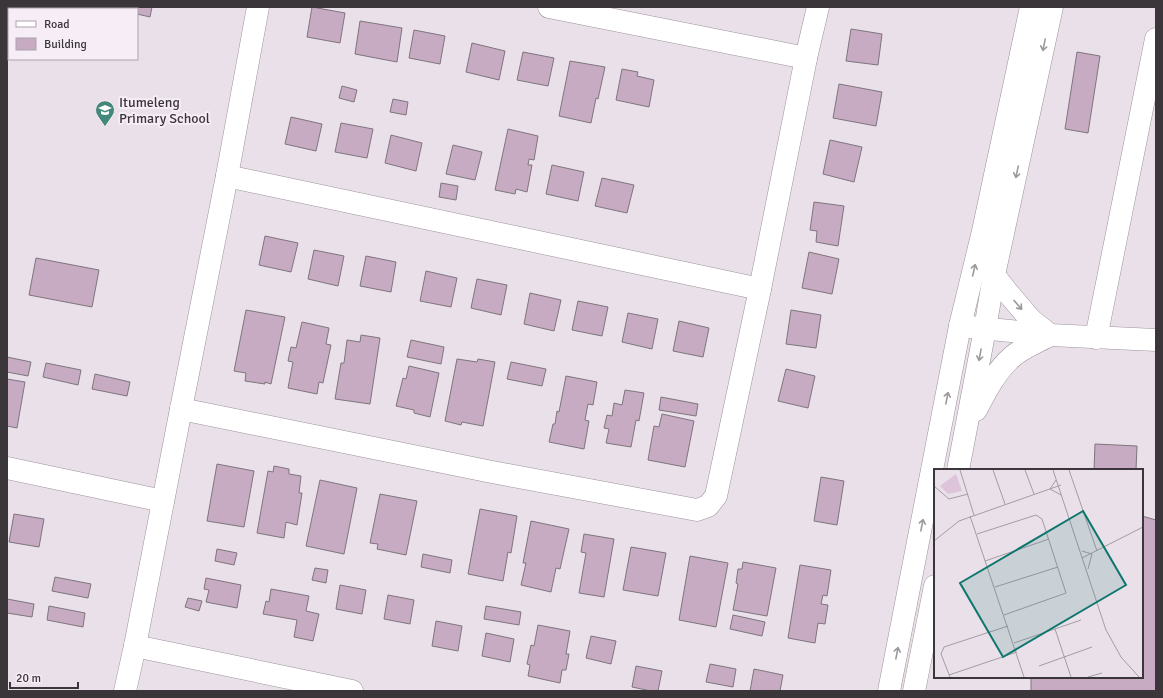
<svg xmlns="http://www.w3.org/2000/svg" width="1163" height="698" font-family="Signika,sans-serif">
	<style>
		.building { fill: #c6abc2; stroke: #7e757d }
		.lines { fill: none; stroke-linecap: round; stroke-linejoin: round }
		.minor-casing { stroke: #9c939a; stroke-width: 23 }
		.major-casing { stroke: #9c939a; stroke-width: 23 }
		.minor { stroke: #fff; stroke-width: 22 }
		.major { stroke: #fff; stroke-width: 22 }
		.oneway { stroke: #9c9a9c }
		.labels { text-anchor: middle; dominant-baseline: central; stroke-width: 4; stroke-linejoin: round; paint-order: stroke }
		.poi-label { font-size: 14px; fill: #3a363a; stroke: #f7edf6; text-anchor: start }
		.inset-road { fill: none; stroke: #a49ca3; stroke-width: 1 }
		.view { fill: #0f766e; fill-opacity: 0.15; stroke: #0f766e; stroke-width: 2 }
		.inset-edge { fill: none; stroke: #3a363a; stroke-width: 2 }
	</style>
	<rect width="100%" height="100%" fill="#eae0e9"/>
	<g class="building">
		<polygon points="110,7 152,7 150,17 137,14 137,9 110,9"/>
		<polygon points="312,7 345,13 340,43 307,37"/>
		<polygon points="360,21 402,28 397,62 355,54"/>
		<polygon points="851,29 882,34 878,65 846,61"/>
		<polygon points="414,30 445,36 440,64 409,58"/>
		<polygon points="472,43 505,51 499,80 466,72"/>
		<polygon points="523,52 554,58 548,86 517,80"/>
		<polygon points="1077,52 1100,56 1088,133 1065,129"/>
		<polygon points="570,61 605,67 598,99 596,98 591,123 559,116"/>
		<polygon points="622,69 638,72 637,76 654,80 649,107 616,100"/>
		<polygon points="839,84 882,92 876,126 833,118"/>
		<polygon points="342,86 357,90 354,102 339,98"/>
		<polygon points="393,99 408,102 406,115 390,112"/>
		<polygon points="291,117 322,124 316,151 285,144"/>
		<polygon points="341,123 373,129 367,158 335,152"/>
		<polygon points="508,129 538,136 534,160 529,159 528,165 532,165 527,192 516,189 515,194 495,190"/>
		<polygon points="391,135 422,143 416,171 385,163"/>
		<polygon points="830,140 862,147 854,182 823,174"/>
		<polygon points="453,145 482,152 475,180 446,174"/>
		<polygon points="552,165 584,172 578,201 546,194"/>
		<polygon points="602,178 634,185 627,213 595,206"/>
		<polygon points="441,183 458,186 456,200 439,197"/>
		<polygon points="814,202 844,206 838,246 816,242 817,231 810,230"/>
		<polygon points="265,236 298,243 291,272 259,265"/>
		<polygon points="314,250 344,256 338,286 308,279"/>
		<polygon points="809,252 839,259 832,294 802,288"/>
		<polygon points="366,256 396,262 391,292 360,286"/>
		<polygon points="36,258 99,270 92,307 29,295"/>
		<polygon points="426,271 457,278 451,307 420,301"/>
		<polygon points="477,279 507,285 501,315 471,308"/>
		<polygon points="530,293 561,300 554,331 524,324"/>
		<polygon points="578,301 608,307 602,336 572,330"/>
		<polygon points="246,310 285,317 271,384 265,382 265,384 245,381 246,373 234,371"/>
		<polygon points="791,310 821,315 816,348 786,344"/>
		<polygon points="628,313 658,319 652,349 622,342"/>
		<polygon points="679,321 709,328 703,357 673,351"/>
		<polygon points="302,322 329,328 326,344 331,345 323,383 319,382 317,394 288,388 293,362 288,361 291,347 296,348"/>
		<polygon points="361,335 380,338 370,404 335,399 341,363 344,363 347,340 360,342"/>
		<polygon points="411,340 444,347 441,364 407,357"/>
		<polygon points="7,357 31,362 28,376 7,372"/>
		<polygon points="457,359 477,362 478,359 495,362 483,426 462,422 461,425 445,421"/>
		<polygon points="511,362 546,369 542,386 507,379"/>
		<polygon points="46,363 81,370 78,385 43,377"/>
		<polygon points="409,366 439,373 430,417 414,413 414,410 396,406 403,378 406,379"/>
		<polygon points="786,369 815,376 808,408 778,401"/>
		<polygon points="95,374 130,382 127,396 92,389"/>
		<polygon points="566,376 597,382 593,405 588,404 585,420 589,421 584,449 549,442 553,424 555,424 557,411 559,412"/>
		<polygon points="7,379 25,382 17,428 7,426"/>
		<polygon points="625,390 644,393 639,421 636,420 631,447 606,443 609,429 604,428 607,415 612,416 614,403 622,405"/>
		<polygon points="661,397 698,404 696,416 659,410"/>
		<polygon points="662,414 694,421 685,467 648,460 654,426 659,427"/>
		<polygon points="1095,444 1137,446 1136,470 1094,470"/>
		<polygon points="217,464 254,471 244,527 207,521"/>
		<polygon points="274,466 289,469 289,474 301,476 299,493 302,493 297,525 286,522 284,538 257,533 268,471 273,472"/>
		<polygon points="821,477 844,481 837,525 814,521"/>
		<polygon points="320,480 357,488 344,554 306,546"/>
		<polygon points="380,494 417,501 406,555 377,549 378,544 370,543"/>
		<polygon points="480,509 517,516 511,553 508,552 503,581 468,574"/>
		<polygon points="14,514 44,519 39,547 9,542"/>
		<polygon points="1142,516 1156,520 1156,691 1031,691 1031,677 1142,677"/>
		<polygon points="531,521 569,529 560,569 556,568 551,592 521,585 526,563 523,563"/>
		<polygon points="584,534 614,539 604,597 579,593 586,553 581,552"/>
		<polygon points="631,547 666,553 658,596 623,590"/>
		<polygon points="217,549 237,553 234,565 215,561"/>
		<polygon points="423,554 452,560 450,573 421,567"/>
		<polygon points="690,556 728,563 716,627 679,620"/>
		<polygon points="743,562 776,568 767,616 733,610 738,584 736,583 738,569 742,569"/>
		<polygon points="800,565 831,570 827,596 823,595 821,604 828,605 825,624 818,623 815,643 788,638"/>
		<polygon points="315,568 328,570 326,583 312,580"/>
		<polygon points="55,577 91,584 88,598 52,591"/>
		<polygon points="206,578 241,585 237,608 206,602 209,590 204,589"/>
		<polygon points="340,585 366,590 362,614 336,609"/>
		<polygon points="271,589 309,596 306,611 319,614 313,641 294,637 297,620 263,614 266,601 269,602"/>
		<polygon points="388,595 414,600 410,624 384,619"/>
		<polygon points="188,598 202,601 199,611 185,607"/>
		<polygon points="7,599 34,604 32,617 7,613"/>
		<polygon points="49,606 85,613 83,627 47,620"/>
		<polygon points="486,606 521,612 519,625 484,619"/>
		<polygon points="733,615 765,622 762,636 730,629"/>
		<polygon points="436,621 462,626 458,651 432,646"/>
		<polygon points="538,625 570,631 566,654 569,654 566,670 562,670 560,683 528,676 530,665 527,664 531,645 534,646"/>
		<polygon points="486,633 514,639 510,662 482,656"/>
		<polygon points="591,636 616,641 611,664 586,658"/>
		<polygon points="710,664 736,669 733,687 706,682"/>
		<polygon points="636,666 662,671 658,691 651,691 632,687"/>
		<polygon points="754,669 783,675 780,691 750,691"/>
	</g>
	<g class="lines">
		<g class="minor-casing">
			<g id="minor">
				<polyline points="549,7 806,58"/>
				<polyline points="227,176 760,289"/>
				<polyline points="960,326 1050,335 1156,340"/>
				<polyline points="1096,338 1156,39"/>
				<polyline points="181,409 492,472 697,510 708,506 716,496 760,289 806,58 818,7"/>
				<polyline points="7,468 163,501"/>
				<polyline points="135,646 352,691"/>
				<polyline points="125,691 135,646 181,409 227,176 258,7"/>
			</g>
		</g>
		<g class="major-casing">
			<g id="major">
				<path d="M976,410C986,391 996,371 1012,357C1023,347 1038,342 1050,335L1031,320L1008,293L994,275"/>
				<polyline points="958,470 985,329 994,275 1052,7"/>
				<polyline points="889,691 960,326 983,231 1031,7"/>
				<polyline points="914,691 935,586"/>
			</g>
		</g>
		<use href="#minor" class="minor"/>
		<use href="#major" class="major"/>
	</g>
	<defs><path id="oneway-shaft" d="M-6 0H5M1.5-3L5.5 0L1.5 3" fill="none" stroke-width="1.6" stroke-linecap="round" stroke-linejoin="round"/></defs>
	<g class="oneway">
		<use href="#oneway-shaft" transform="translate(1044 45) rotate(102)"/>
		<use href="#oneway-shaft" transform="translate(1017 172) rotate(102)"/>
		<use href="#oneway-shaft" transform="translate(974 270) rotate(-77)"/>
		<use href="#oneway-shaft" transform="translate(1018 305) rotate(49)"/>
		<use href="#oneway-shaft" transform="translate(980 355) rotate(100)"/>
		<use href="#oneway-shaft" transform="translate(947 398) rotate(-79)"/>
		<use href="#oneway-shaft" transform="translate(922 525) rotate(-79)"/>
		<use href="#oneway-shaft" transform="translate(897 653) rotate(-79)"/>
	</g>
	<defs>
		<g id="school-pin" transform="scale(1)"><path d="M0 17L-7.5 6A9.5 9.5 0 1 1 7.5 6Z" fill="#44887c" stroke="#f7edf6"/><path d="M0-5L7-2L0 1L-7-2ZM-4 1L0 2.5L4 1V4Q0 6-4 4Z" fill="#fff"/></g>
	</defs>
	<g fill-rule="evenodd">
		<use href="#school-pin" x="105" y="110"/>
	</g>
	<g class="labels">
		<g class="poi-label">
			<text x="119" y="102">Itumeleng<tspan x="119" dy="16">Primary School</tspan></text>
		</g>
	</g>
	<g transform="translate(934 469)">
		<rect width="209" height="209" fill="#eae0e9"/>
		<path d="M22,5L28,22L14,25L6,17Z" fill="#dec4da"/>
		<path class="inset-road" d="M26,1L40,46M59,1L71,35M91,1L100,25M119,1L172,161L187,188L205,208M135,1L163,82M122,11L116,20L127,26M0,17L15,30L34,25M36,47L90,208M43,65L102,46L108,50L132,124L70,146M0,72L25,52L127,16M148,82L158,85L154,100M148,89L209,58M51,92L115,70M61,118L124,98M121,160L137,208M80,174L147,151M105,197L158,178M15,206L83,183M16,208L7,185L10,178L74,157M154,208L168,204"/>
		<path class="view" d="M149,42L192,116L69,188L26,114Z"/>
		<rect width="209" height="209" class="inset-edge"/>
	</g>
	<rect width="1163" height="698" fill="none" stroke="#3a363a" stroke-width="16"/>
	<rect x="8" y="8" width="130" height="52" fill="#f7edf6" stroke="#aba4ab"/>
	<rect x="16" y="21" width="20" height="6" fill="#ffffff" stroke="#aba4ab"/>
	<text x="44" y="28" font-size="12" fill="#3a363a">Road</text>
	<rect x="16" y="38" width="20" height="12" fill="#c6abc2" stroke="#aba4ab"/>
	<text x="44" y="48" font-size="12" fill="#3a363a">Building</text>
	<path d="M10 682v6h68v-6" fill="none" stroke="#3a363a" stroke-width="2"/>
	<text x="16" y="682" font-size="12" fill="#3a363a" stroke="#f7edf6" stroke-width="3" paint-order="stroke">20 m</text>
</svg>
